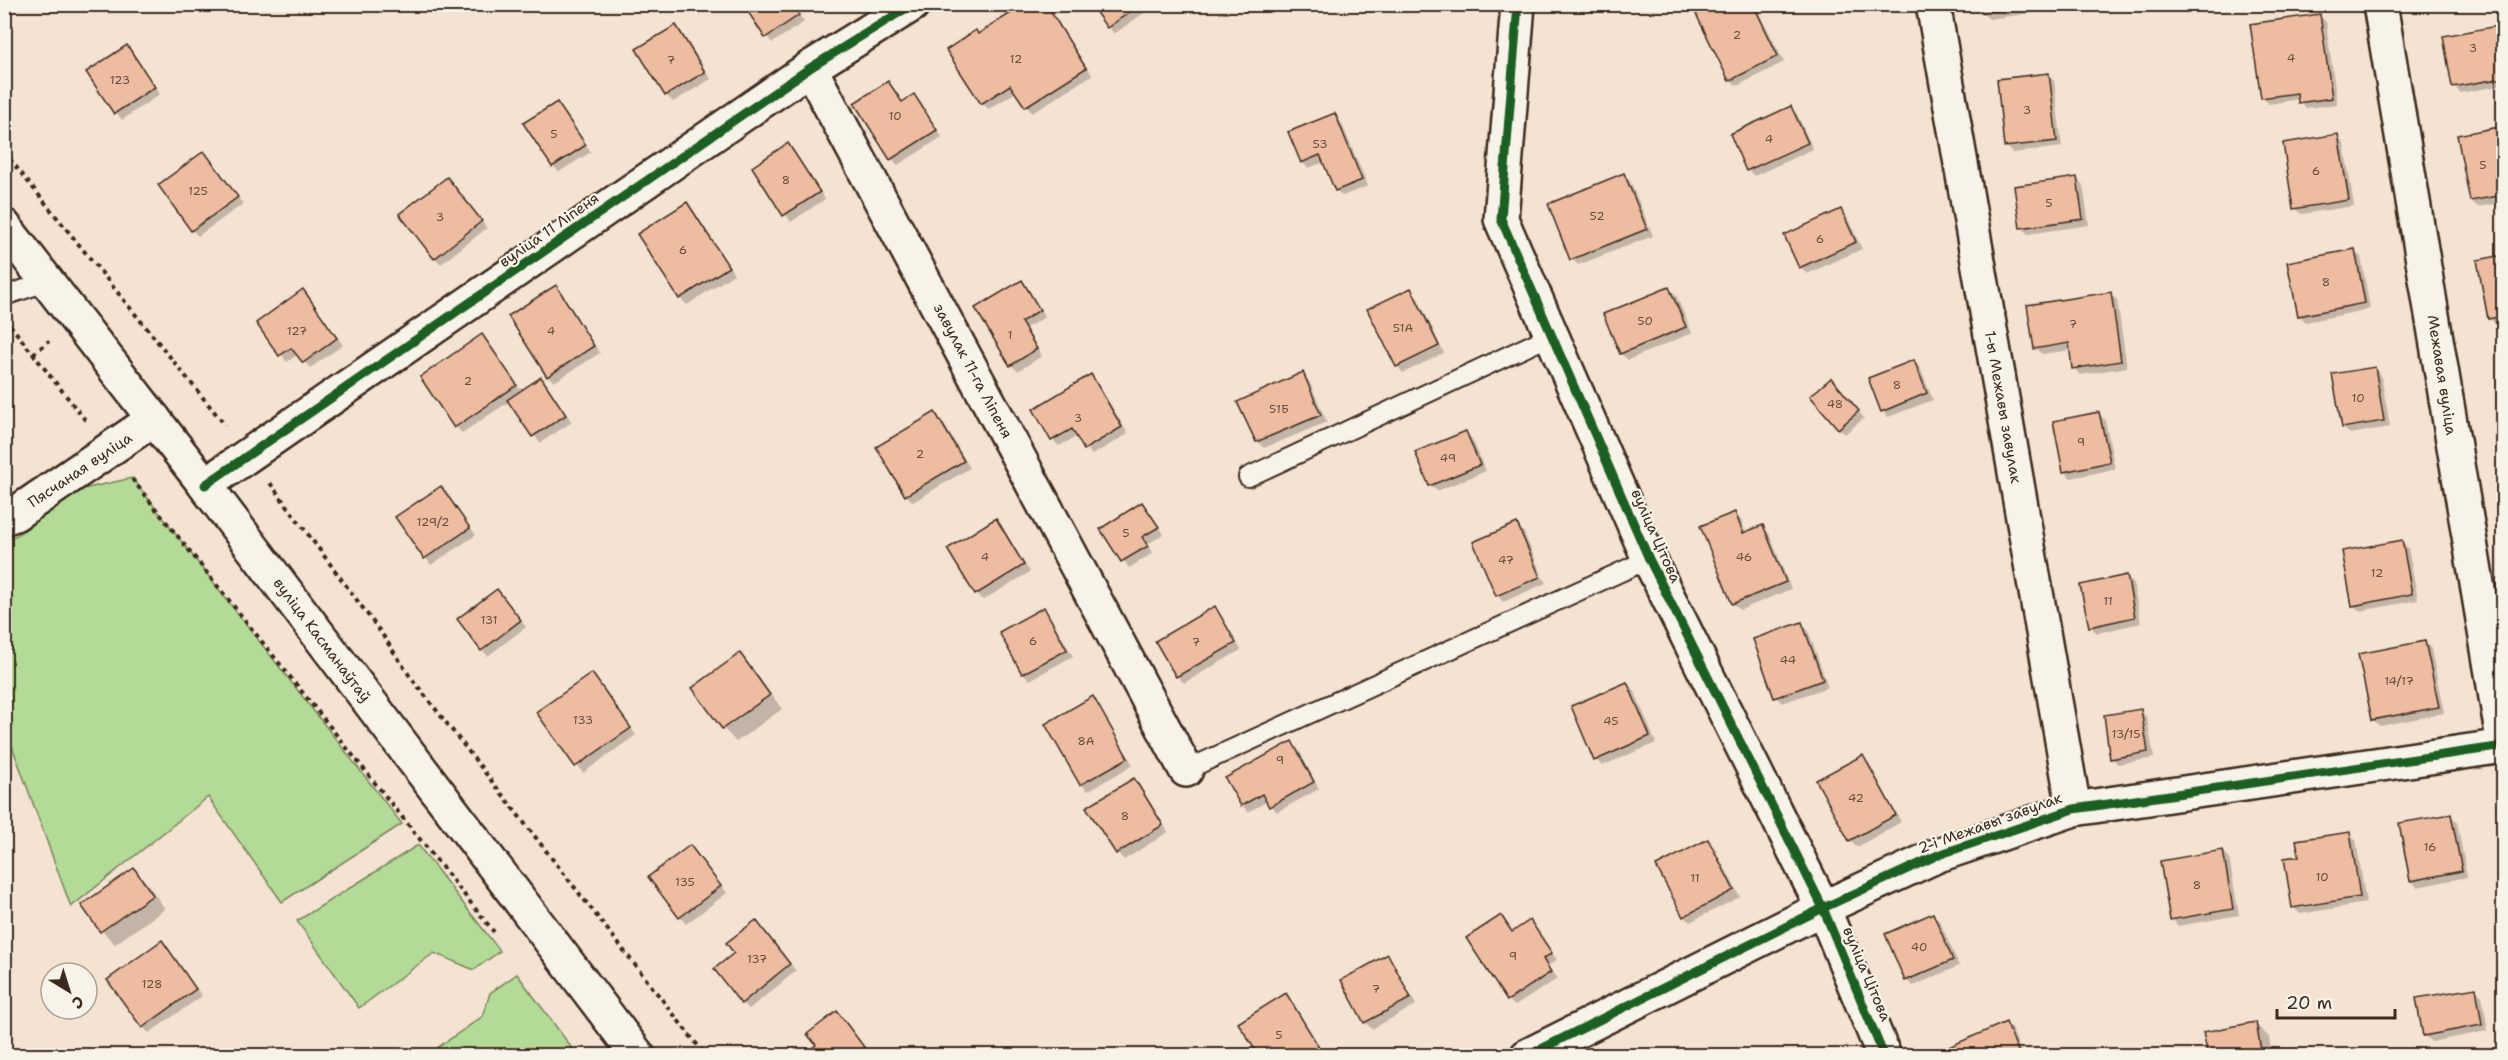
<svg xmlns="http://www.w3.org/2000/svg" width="2508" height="1060" font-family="'Shantell Sans',sans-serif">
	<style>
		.green { fill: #b3da96; stroke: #77825a; stroke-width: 1.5 }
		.shadow { fill: #0003 }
		.building { fill: #eebca0; stroke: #3b2a1e; stroke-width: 1.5 }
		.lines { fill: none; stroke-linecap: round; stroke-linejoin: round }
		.lane-casing { stroke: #3b2a1e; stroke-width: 22 }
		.street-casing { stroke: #3b2a1e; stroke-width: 38 }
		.secondary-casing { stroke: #3b2a1e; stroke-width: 38 }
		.path { stroke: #3b2a1e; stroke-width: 4; stroke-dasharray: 4.5 4.5; stroke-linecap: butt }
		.lane { stroke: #f7f3e8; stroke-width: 18 }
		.street { stroke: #f7f3e8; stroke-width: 33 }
		.secondary { stroke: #f7f3e8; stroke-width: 33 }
		.cycleway-casing { stroke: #f7f3e8; stroke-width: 13 }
		.cycleway { stroke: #1b5e20; stroke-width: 9 }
		.labels { text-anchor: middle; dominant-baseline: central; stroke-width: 4.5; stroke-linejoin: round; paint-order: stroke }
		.number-label { font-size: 12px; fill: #684e3e }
		.street-label { font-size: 15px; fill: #3b2a1e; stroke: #f7f3e8 }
	</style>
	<rect width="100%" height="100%" fill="#f4e2d2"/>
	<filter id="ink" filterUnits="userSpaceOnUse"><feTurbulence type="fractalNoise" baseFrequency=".0167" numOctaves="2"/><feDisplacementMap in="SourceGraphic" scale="12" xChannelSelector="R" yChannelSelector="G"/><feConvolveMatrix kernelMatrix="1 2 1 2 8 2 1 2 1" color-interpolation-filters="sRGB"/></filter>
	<g filter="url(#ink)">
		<g class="green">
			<polygon points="132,478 402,824 282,902 208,797 71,907 5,727 5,543 83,489"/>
			<polygon points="418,845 500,951 474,970 434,953 359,1008 297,921"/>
			<polygon points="517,974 577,1055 427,1055 483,1016 490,993"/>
		</g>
		<g class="shadow">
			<polygon points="744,4 798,4 794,7 804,22 772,43"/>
			<polygon points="1027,4 1046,4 1092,75 1032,113 1016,92 989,109 982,103 979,36"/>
			<polygon points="1092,4 1157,4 1114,34"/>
			<polygon points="1717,4 1755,4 1784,62 1737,86 1731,80"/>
			<polygon points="1981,4 2051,4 2051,10 1989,19 1982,13"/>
			<polygon points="2320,16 2326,22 2337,104 2306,108 2299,99 2269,104 2262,97"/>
			<polygon points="676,27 682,33 711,79 673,102 666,95 638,49"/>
			<polygon points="2497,28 2504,36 2504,85 2460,93 2454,86"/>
			<polygon points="127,47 160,94 122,120 88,73"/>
			<polygon points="2048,75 2054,81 2062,147 2012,153 2006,146"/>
			<polygon points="888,83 903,103 914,96 920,102 942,137 898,165 892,159"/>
			<polygon points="557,103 591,152 559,172 553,166"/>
			<polygon points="1790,108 1797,114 1813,149 1754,176 1748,170"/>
			<polygon points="1335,115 1341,122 1368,186 1342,196 1336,190 1325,162 1308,168 1302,162"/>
			<polygon points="2504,127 2504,202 2478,207 2471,201 2459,136"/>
			<polygon points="2338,136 2344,143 2354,206 2301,214 2295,208"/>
			<polygon points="788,145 825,199 791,222 754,168"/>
			<polygon points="204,153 243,204 198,236 192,230"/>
			<polygon points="1624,175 1630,181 1653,236 1578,265 1572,259"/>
			<polygon points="2076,178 2083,185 2089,225 2028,234 2022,228 2016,187"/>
			<polygon points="453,185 487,228 441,264 435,258"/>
			<polygon points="687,204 693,210 734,274 687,305 680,298"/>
			<polygon points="1840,210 1847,217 1862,249 1807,274 1800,267"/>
			<polygon points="2354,251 2361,257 2370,309 2306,322 2299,315"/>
			<polygon points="2504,257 2504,323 2496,325 2490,318"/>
			<polygon points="1021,282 1045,317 1026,328 1042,356 1018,371 1011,365"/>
			<polygon points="555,287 600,353 554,382 548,376"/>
			<polygon points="1669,288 1676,295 1692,333 1628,360 1621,354 1605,315"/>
			<polygon points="1410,290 1417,296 1444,353 1403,373 1397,366"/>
			<polygon points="2110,294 2117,300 2127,367 2080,375 2074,368 2071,350 2042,354 2036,348"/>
			<polygon points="309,298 343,345 310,368 298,354 287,362 258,323"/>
			<polygon points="482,336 522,392 541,379 572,422 540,443 510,401 462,433 456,427"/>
			<polygon points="1914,362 1920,368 1933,400 1888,417 1882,411"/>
			<polygon points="2374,368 2381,375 2390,427 2350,434 2343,428"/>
			<polygon points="1302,374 1309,381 1327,422 1264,448 1257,441"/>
			<polygon points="1091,376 1097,382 1128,434 1092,455 1078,436 1059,446 1053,440"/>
			<polygon points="1837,386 1864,418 1845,434 1839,428"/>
			<polygon points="2501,395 2504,395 2504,408"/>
			<polygon points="935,414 942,421 970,468 913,502 906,495"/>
			<polygon points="2099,414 2105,420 2115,469 2071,478 2064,471"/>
			<polygon points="1466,433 1472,439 1486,471 1437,491 1430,485"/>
			<polygon points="441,488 476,535 431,565 397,517"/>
			<polygon points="1142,504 1164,534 1148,544 1153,553 1129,568 1102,529"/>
			<polygon points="1735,514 1741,520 1746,533 1762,527 1769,533 1791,589 1740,610 1733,603"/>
			<polygon points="996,520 1002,527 1030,572 983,600 976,594"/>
			<polygon points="1517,525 1523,531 1542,575 1498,593 1498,596 1497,595"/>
			<polygon points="2401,542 2408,548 2418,600 2360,611 2353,605"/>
			<polygon points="1543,577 1546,583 1503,602 1498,596"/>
			<polygon points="2126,577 2133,583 2141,623 2097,633 2090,626"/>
			<polygon points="497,591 526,627 488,656 482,650"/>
			<polygon points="1215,608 1221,615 1241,650 1184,683 1177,676"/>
			<polygon points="1044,609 1050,616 1073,656 1030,680 1023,673"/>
			<polygon points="1802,623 1808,630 1828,687 1782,703 1776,697"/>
			<polygon points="2425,642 2431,649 2444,713 2380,726 2373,720"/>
			<polygon points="740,655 753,669 782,709 736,742 723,728 694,689"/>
			<polygon points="592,674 636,735 583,773 538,712"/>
			<polygon points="1627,684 1634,690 1656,743 1602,766 1596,760"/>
			<polygon points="1092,698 1099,705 1133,765 1088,791 1081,784 1047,724"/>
			<polygon points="2141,711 2147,718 2154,758 2118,764 2112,758"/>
			<polygon points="1291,743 1298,749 1319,789 1277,812 1268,801 1248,812 1242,805"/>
			<polygon points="1863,757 1869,763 1901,822 1857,847 1850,840"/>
			<polygon points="1134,780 1140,786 1168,832 1124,860 1117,853"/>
			<polygon points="2450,815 2457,822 2467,877 2417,887 2411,880"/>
			<polygon points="2350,834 2356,840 2366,903 2300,914 2293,907 2301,857"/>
			<polygon points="1707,841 1714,847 1740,897 1690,922 1684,916"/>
			<polygon points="2223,851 2229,858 2239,915 2178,926 2172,919"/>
			<polygon points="696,853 727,893 686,924 680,917"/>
			<polygon points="134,870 147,883 165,909 115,944 102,931 83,905"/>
			<polygon points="1933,915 1940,922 1959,966 1913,986 1906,980"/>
			<polygon points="1500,917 1513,933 1530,922 1557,960 1548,966 1557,979 1515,1006 1508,1000"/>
			<polygon points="762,928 796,971 749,1009 742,1003"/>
			<polygon points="168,949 202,996 149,1033 143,1027"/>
			<polygon points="1388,956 1394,963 1416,1005 1372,1029 1365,1022"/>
			<polygon points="2475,989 2482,996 2488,1031 2431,1042 2424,1035"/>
			<polygon points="1286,995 1292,1002 1324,1054 1321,1056 1261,1056"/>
			<polygon points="2006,1024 2012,1030 2023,1056 1940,1056"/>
			<polygon points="2255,1024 2269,1037 2272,1056 2209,1056"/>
		</g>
		<g class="building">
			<polygon points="743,4 792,4 799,15 765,38"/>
			<polygon points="1025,4 1046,4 1086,68 1025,107 1010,85 981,104 946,50 976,30 978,34"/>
			<polygon points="1090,4 1141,4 1107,28"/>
			<polygon points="1714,4 1753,4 1778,56 1729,81 1696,14"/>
			<polygon points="1980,4 2039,4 1981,13"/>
			<polygon points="2320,14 2332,98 2298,103 2297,93 2261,98 2250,24"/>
			<polygon points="676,25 705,72 665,96 636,49"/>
			<polygon points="2497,26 2504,61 2504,78 2452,87 2443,36"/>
			<polygon points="127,45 155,87 114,114 86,72"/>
			<polygon points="2049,73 2057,141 2004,147 1997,79"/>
			<polygon points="888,81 902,102 914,94 937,130 890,160 854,103"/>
			<polygon points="557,102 586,145 552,167 523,123"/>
			<polygon points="1791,106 1808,143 1746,171 1730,134"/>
			<polygon points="1335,113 1362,180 1335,191 1320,155 1301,163 1288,132"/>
			<polygon points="2504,126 2504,195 2470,201 2457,135"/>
			<polygon points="2338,134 2349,200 2293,209 2283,143"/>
			<polygon points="788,143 820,192 783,216 752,167"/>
			<polygon points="204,151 238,197 191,231 158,185"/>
			<polygon points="1624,173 1647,229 1570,260 1548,204"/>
			<polygon points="447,177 482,221 434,259 399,214"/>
			<polygon points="2077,177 2083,219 2020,228 2014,186"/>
			<polygon points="687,202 729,267 679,299 637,234"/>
			<polygon points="1841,209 1856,242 1799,268 1784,235"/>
			<polygon points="2355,249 2365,303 2298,316 2287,262"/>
			<polygon points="2504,255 2504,316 2488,319 2477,260"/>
			<polygon points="1022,280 1040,310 1021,322 1037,349 1010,366 975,308"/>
			<polygon points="556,285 594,346 547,377 508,316"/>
			<polygon points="1669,287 1686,327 1620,354 1603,314"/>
			<polygon points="1411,288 1439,346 1396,367 1367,309"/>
			<polygon points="303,289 337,338 303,363 291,348 279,356 256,323"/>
			<polygon points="2111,292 2121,361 2072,369 2069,343 2034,349 2027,305"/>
			<polygon points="482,334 517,385 454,428 420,377"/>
			<polygon points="1914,360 1927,393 1881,412 1868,378"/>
			<polygon points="2375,367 2384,421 2342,428 2332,374"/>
			<polygon points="1303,372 1321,415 1256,442 1237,402"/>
			<polygon points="1091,374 1122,427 1084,450 1072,429 1051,441 1033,409"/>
			<polygon points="541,377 566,415 532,437 507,400"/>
			<polygon points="1831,378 1859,411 1838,429 1810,396"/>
			<polygon points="935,412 964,461 905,496 876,447"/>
			<polygon points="2099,412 2110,462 2063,472 2053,421"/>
			<polygon points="1466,431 1480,465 1429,486 1415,452"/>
			<polygon points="441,486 470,528 424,559 395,517"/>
			<polygon points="1142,502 1159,527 1142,537 1148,546 1121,562 1100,529"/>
			<polygon points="1735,512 1743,533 1763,525 1786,582 1732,604 1700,526"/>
			<polygon points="996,518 1024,565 975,595 947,549"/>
			<polygon points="1517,523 1540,577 1496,596 1473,542"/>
			<polygon points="2402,540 2412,594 2352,606 2342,551"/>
			<polygon points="2127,575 2135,617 2089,627 2080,585"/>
			<polygon points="497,589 521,620 481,651 457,619"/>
			<polygon points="1215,606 1236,643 1176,677 1155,641"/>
			<polygon points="1044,607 1067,650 1022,674 999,632"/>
			<polygon points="1802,622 1823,680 1774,698 1753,639"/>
			<polygon points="2425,641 2439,707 2372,720 2358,654"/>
			<polygon points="740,653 770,695 722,729 692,688"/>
			<polygon points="592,673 631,728 575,767 536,712"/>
			<polygon points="1627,682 1650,736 1594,761 1571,706"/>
			<polygon points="1093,696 1128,758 1080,785 1045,724"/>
			<polygon points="2141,709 2148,752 2110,759 2104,715"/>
			<polygon points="1292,741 1314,782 1269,807 1262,794 1241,806 1225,778"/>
			<polygon points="1863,755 1896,815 1849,841 1816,780"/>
			<polygon points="1134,778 1163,825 1116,854 1086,807"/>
			<polygon points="2451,814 2462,871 2410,881 2399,823"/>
			<polygon points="2350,832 2360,897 2292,908 2284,858 2299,856 2296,840"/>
			<polygon points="1708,839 1734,890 1683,917 1656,866"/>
			<polygon points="690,845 721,886 679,918 648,877"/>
			<polygon points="2223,850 2233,909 2170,920 2160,861"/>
			<polygon points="134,868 153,895 100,932 81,905"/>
			<polygon points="1933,913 1953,960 1905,981 1885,934"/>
			<polygon points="1501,915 1512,932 1530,920 1552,953 1543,959 1551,972 1507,1001 1466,938"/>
			<polygon points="756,920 790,964 741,1004 714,969 734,953 726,943"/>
			<polygon points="162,940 196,989 142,1028 107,980"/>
			<polygon points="1388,954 1411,998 1364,1023 1341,980"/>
			<polygon points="2476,988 2482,1025 2423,1036 2416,998"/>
			<polygon points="1286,993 1319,1047 1305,1056 1259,1056 1238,1023"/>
			<polygon points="837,1011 870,1055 802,1056 816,1045 807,1034"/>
			<polygon points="2006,1022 2020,1056 1939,1056 1937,1052"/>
			<polygon points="2256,1022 2262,1056 2208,1056 2203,1032"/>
		</g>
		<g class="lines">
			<g class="lane-casing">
				<g id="lane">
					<polyline points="4,296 46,282"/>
					<polyline points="1248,477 1552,335"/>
					<polyline points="1186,770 1649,559"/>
				</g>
			</g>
			<g class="street-casing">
				<g id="street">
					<polyline points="1518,4 1501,219 1649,559 1823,908 1884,1056"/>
					<polyline points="1933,4 2074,809"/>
					<polyline points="2380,4 2504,745"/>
					<polyline points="810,68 1186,770"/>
					<polyline points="205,485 810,68 913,4"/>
					<polyline points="4,518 15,514 154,419"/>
					<polyline points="1527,1056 1823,908 1938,855 2074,809 2504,746"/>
				</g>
			</g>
			<g class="secondary-casing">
				<polyline id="secondary" points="4,226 205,485 638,1056"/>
			</g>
			<g class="path">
				<polyline points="4,152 225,425"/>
				<polyline points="10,325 86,421"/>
				<polyline points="33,354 49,341"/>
				<polyline points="132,479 494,932"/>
				<polyline points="270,483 382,634 409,675 706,1056"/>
			</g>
			<use href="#lane" class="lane"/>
			<use href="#street" class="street"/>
			<use href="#secondary" class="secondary"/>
			<g class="cycleway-casing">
				<g id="cycleway">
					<polyline points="1518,4 1501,219 1649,559 1823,908 1884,1056"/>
					<polyline points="205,485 810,68 913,4"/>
					<polyline points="1527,1056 1823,908 1938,855 2074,809 2504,746"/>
				</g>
			</g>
			<use href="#cycleway" class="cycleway"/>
		</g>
	</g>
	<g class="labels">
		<g class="number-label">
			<text x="1737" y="35">2</text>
			<text x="2473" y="48">3</text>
			<text x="2291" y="58">4</text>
			<text x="1016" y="59">12</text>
			<text x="671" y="60">7</text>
			<text x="120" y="80">123</text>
			<text x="2027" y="110">3</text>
			<text x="895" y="116">10</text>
			<text x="554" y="134">5</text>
			<text x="1769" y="139">4</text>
			<text x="1320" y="144">53</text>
			<text x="2483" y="165">5</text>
			<text x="2316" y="171">6</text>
			<text x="786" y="180">8</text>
			<text x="198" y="191">125</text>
			<text x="2049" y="203">5</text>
			<text x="1597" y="216">52</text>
			<text x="440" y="217">3</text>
			<text x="1820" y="239">6</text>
			<text x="683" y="250">6</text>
			<text x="2326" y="282">8</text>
			<text x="1645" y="321">50</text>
			<text x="2073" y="324">7</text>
			<text x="1403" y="328">51А</text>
			<text x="297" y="331">127</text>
			<text x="551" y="331">4</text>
			<text x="1010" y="335">1</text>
			<text x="468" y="381">2</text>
			<text x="1897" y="385">8</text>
			<text x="2358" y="398">10</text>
			<text x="1835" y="404">48</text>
			<text x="1279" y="409">51Б</text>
			<text x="1078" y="418">3</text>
			<text x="2081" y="442">9</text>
			<text x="920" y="454">2</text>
			<text x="1448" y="458">49</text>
			<text x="433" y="522">129/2</text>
			<text x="1126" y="533">5</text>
			<text x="985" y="557">4</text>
			<text x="1744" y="557">46</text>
			<text x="1506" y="560">47</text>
			<text x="2377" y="573">12</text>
			<text x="2108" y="601">11</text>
			<text x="489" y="620">131</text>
			<text x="1033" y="641">6</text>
			<text x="1196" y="642">7</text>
			<text x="1788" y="660">44</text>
			<text x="2399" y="681">14/17</text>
			<text x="583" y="720">133</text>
			<text x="1611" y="721">45</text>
			<text x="2126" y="734">13/15</text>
			<text x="1086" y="741">8А</text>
			<text x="1280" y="760">9</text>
			<text x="1856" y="798">42</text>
			<text x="1125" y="816">8</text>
			<text x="2430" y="847">16</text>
			<text x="2322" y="877">10</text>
			<text x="1695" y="878">11</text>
			<text x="685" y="882">135</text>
			<text x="2197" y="885">8</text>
			<text x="1919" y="947">40</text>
			<text x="1513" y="956">9</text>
			<text x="757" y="959">137</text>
			<text x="152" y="984">128</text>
			<text x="1376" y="989">7</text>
			<text x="1279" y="1035">5</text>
		</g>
		<g class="street-label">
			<text transform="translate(549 230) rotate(-35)">вуліца 11 Ліпеня</text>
			<text transform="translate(973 371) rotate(62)">завулак 11-га Ліпеня</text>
			<text transform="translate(2442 375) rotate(81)">Межавая вуліца</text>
			<text transform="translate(2003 407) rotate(80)">1-ы Межавы завулак</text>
			<text transform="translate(80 470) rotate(-34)">Пясчаная вуліца</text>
			<text transform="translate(1656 536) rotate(66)">вуліца Цітова</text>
			<text transform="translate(322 640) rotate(53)">вуліца Касманаўтаў</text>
			<text transform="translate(1990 823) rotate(-20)">2-і Межавы завулак</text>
			<text transform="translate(1867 974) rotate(67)">вуліца Цітова</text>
		</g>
	</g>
	<rect width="2508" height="1060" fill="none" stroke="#f7f3e8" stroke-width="24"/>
	<rect x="12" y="12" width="2484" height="1036" fill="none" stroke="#3b2a1e" stroke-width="2" filter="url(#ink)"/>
	<g transform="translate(69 991) rotate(142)"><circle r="28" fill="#f7f3e8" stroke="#aca397" stroke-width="1.5"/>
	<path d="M0-4.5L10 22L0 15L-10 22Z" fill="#3b2a1e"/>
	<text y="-9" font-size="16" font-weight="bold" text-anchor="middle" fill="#3b2a1e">С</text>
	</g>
	<path d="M2277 1009v9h118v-9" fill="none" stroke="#3b2a1e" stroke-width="3"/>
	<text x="2286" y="1009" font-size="18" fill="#3b2a1e" stroke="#f7f3e8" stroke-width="4.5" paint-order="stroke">20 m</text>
</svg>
